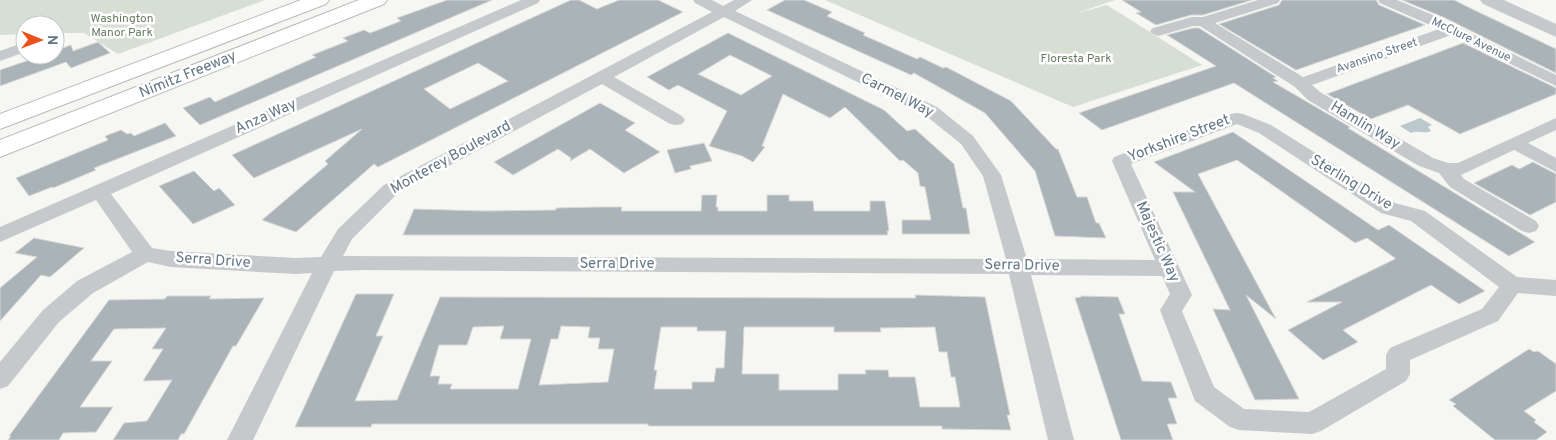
<svg xmlns="http://www.w3.org/2000/svg" width="1556" height="440" font-family="Overpass,sans-serif">
	<style>
		.green { fill: #d7ded3 }
		.water { fill: #bbc8cc }
		.building { fill: #aab3b8; stroke: #d8d8d5; fill-rule: evenodd }
		.lines { fill: none; stroke-linecap: round; stroke-linejoin: round }
		.motorway-casing { stroke: #b7bbbe; stroke-width: 2 }
		.minor { fill: #c5c9cc; fill-rule: evenodd }
		.tertiary { fill: #c5c9cc; fill-rule: evenodd }
		.motorway { fill: #fff; fill-rule: evenodd }
		.labels { text-anchor: middle; dominant-baseline: central; stroke-width: 5; stroke-linejoin: round; paint-order: stroke }
		.far-park-label { font-size: 12px; fill: #677c63; stroke: #fff }
		.far-street-label { font-size: 12px; fill: #637685; stroke: #fff }
		.street-label { font-size: 15px; fill: #637685; stroke: #fff }
	</style>
	<rect width="100%" height="100%" fill="#f6f6f2"/>
	<g class="green">
		<polygon points="0,0 265,0 118,54 84,33 55,33 55,25 25,25 25,34 0,35"/>
		<polygon points="825,0 1115,0 1074,14 1107,5 1202,65 1073,107"/>
	</g>
	<path class="water" d="M1420,118L1432,125L1428,127L1431,131C1424,134 1419,130 1411,133L1400,126Z"/>
	<g class="building">
		<polygon points="447,0 492,0 200,125 183,108 210,97 215,102 316,57 312,55 348,41 343,38 364,30 370,33 401,21 397,18"/>
		<path d="M571,0H579L597,9L619,0H658L683,12L378,167L374,164L296,232L262,220L328,164L325,161L362,129L254,178L232,155ZM478,63L508,81L450,109L424,89Z"/>
		<polygon points="785,0 804,0 832,12 827,16 865,33 863,35 917,59 920,57 943,68 946,67 1011,101 1056,149 1058,149 1077,197 1087,197 1096,223 1099,223 1106,238 1055,236 1035,171 985,113 914,73 911,75 767,10"/>
		<polygon points="1122,0 1252,0 1203,15 1191,15 1156,25 1136,13 1141,12"/>
		<polygon points="1282,0 1376,0 1379,5 1425,25 1296,70 1219,24 1279,5"/>
		<polygon points="1402,0 1454,0 1470,8 1556,49 1556,73 1445,18"/>
		<polygon points="1193,28 1199,28 1276,77 1273,78 1278,81 1273,82 1350,127 1348,128 1535,242 1509,256 1234,83 1102,130 1079,113 1216,66 1167,35"/>
		<path d="M728,33L884,110L907,131L915,129L954,164L963,208H966L970,234H902V220H931L925,187L920,186L918,173L903,160L900,161L845,107L830,118L783,94L762,146L765,147L753,162L742,156L709,146L727,111L678,85L669,90L647,77ZM730,55L772,76L741,95L698,74Z"/>
		<polygon points="98,42 110,53 71,68 66,62 0,86 0,70 44,55 55,55 55,51 71,45 73,51"/>
		<polygon points="1463,43 1556,88 1556,94 1460,134 1408,105 1371,119 1327,94"/>
		<polygon points="600,103 635,123 625,130 660,152 624,173 590,149 570,161 571,158 558,149 513,175 494,162"/>
		<polygon points="165,123 176,136 94,168 96,170 53,188 52,187 29,196 16,178 108,140 105,136 121,130 127,134 131,133 134,136"/>
		<polygon points="1233,132 1378,230 1389,225 1485,291 1459,304 1431,285 1343,330 1358,342 1323,360 1288,330 1342,302 1307,302 1395,259 1395,258 1367,238 1355,243 1237,160 1198,174 1276,319 1246,295 1299,399 1255,400 1213,309 1230,310 1173,192 1195,192 1154,162"/>
		<polygon points="704,143 712,161 690,166 691,169 675,173 667,150"/>
		<polygon points="1533,162 1556,174 1556,202 1530,215 1474,183 1512,165 1519,169"/>
		<polygon points="194,171 214,191 219,188 235,205 193,224 159,186"/>
		<polygon points="702,195 717,195 716,207 718,207 718,211 767,211 767,195 789,195 789,201 813,201 814,211 870,211 870,201 885,201 889,231 887,231 888,235 403,235 414,209 484,211 556,210 556,208 597,207 622,207 621,211 701,211"/>
		<polygon points="34,238 84,248 50,277 41,275 0,321 0,288 37,257 15,253"/>
		<path d="M356,294H394L376,336H383L355,401L397,400L440,297L849,298H916L915,295L985,297L1010,415H1007L1011,430L942,429V426H648V424H372L371,427H295ZM504,326L500,339H531L518,389H450L452,384H438L440,376H430L439,345H467L473,327ZM561,326L590,327L588,338H600L598,349H614L608,382L539,385L551,339H558ZM661,327H697V331H726L724,368H716L714,382H692V389H654L657,370H654ZM744,327H834V332H881L880,328L935,327L939,352H947L951,377H955L960,407H920L915,377H889L888,370H865L866,374H838V390H779V374H742Z"/>
		<polygon points="167,296 211,296 209,299 264,298 236,346 233,346 184,434 181,434 178,440 113,440 124,423 147,421 172,380 143,381 163,349 152,349 166,328 114,329 91,361 112,361 80,407 113,407 96,432 63,433 59,440 8,440 11,436 9,436 109,300 165,299"/>
		<polygon points="1081,296 1118,297 1125,314 1119,314 1142,381 1171,382 1177,398 1168,398 1177,424 1167,424 1173,440 1121,440 1075,298 1081,297"/>
		<polygon points="1529,349 1534,352 1538,351 1556,364 1556,391 1524,411 1536,420 1534,422 1547,432 1536,440 1495,440 1453,406 1456,404 1449,400"/>
	</g>
	<g class="lines">
		<g class="motorway-casing">
			<g id="motorway">
				<polygon points="301,0 329,0 326,4 0,129 0,114"/>
				<polygon points="359,0 387,0 384,4 0,157 0,140"/>
			</g>
		</g>
		<g class="minor">
			<path d="M521,0H540L538,3L111,194L152,248L171,251L296,258L321,257L338,229L384,185L712,12L695,3L693,0H712L723,6L734,0H752L735,11L937,107L973,136L1001,175L1027,259L1155,260L1112,161L1114,157L1231,114L1237,113L1243,114L1271,125L1395,203L1425,211L1517,277L1556,280V296L1518,293L1498,321L1410,360V374L1406,381L1321,431L1312,434L1239,430L1230,427L1195,401L1160,310L1170,294L1162,276L1031,275L1074,440H1048L1009,274L363,270L334,271L253,440H227L312,273L296,274L171,267L148,262L93,293L59,322L8,386L0,389V362L43,310L77,281L132,252L96,200L0,242V227ZM724,17L925,115L961,144L983,176L1006,259L343,256L352,239L398,193L602,84L670,124L676,125L682,124L685,120L682,116L614,77ZM1237,124L1259,133L1381,213L1411,221L1499,287L1482,309L1390,348L1386,355V369L1309,412L1244,409L1214,387L1182,311L1192,295L1131,164Z"/>
			<polygon points="1258,0 1280,0 1278,3 1215,23 1303,77 1439,29 1380,3 1378,0 1397,0 1433,15 1556,75 1556,86 1451,35 1312,85 1320,92 1433,158 1448,163 1458,163 1556,118 1556,130 1528,143 1556,158 1556,172 1514,150 1461,175 1464,179 1536,221 1539,226 1536,231 1529,233 1522,231 1450,187 1439,173 1419,166 1308,100 1295,87 1200,26 1193,26 1158,36 1153,34 1150,31 1153,28 1192,17 1203,17"/>
			<polygon points="25,42 25,52 0,61 0,51"/>
		</g>
		<polygon class="tertiary" points="1480,0 1504,0 1556,24 1556,37 1483,4"/>
		<use href="#motorway" class="motorway"/>
	</g>
	<g class="labels">
		<g class="far-park-label">
			<text x="122" y="19">Washington<tspan x="122" dy="14">Manor Park</tspan></text>
			<text x="1076" y="59">Floresta Park</text>
		</g>
		<g class="far-street-label">
			<text transform="translate(1471 40) rotate(26)">McClure Avenue</text>
			<text transform="translate(1377 56) rotate(-19)">Avansino Street</text>
		</g>
		<g class="street-label">
			<text transform="translate(188 75) rotate(-22)">Nimitz Freeway</text>
			<text transform="translate(897 96) rotate(27)">Carmel Way</text>
			<text transform="translate(266 117) rotate(-24)">Anza Way</text>
			<text transform="translate(1365 126) rotate(31)">Hamlin Way</text>
			<text transform="translate(1179 139) rotate(-21)">Yorkshire Street</text>
			<text transform="translate(451 158) rotate(-29)">Monterey Boulevard</text>
			<text transform="translate(1351 183) rotate(31)">Sterling Drive</text>
			<text transform="translate(1157 242) rotate(66)">Majestic Way</text>
			<text transform="translate(213 261) rotate(4)">Serra Drive</text>
			<text x="617" y="264">Serra Drive</text>
			<text transform="translate(1022 266) rotate(1)">Serra Drive</text>
		</g>
	</g>
	<g transform="translate(40 40) rotate(91)"><circle r="24" fill="#ffffff" stroke="#c1c8ce"/>
	<path d="M0-4L9 19L0 12L-9 19Z" fill="#ec511c"/>
	<text y="-8" font-size="14" font-weight="bold" text-anchor="middle" fill="#637685">N</text>
	</g>
</svg>
